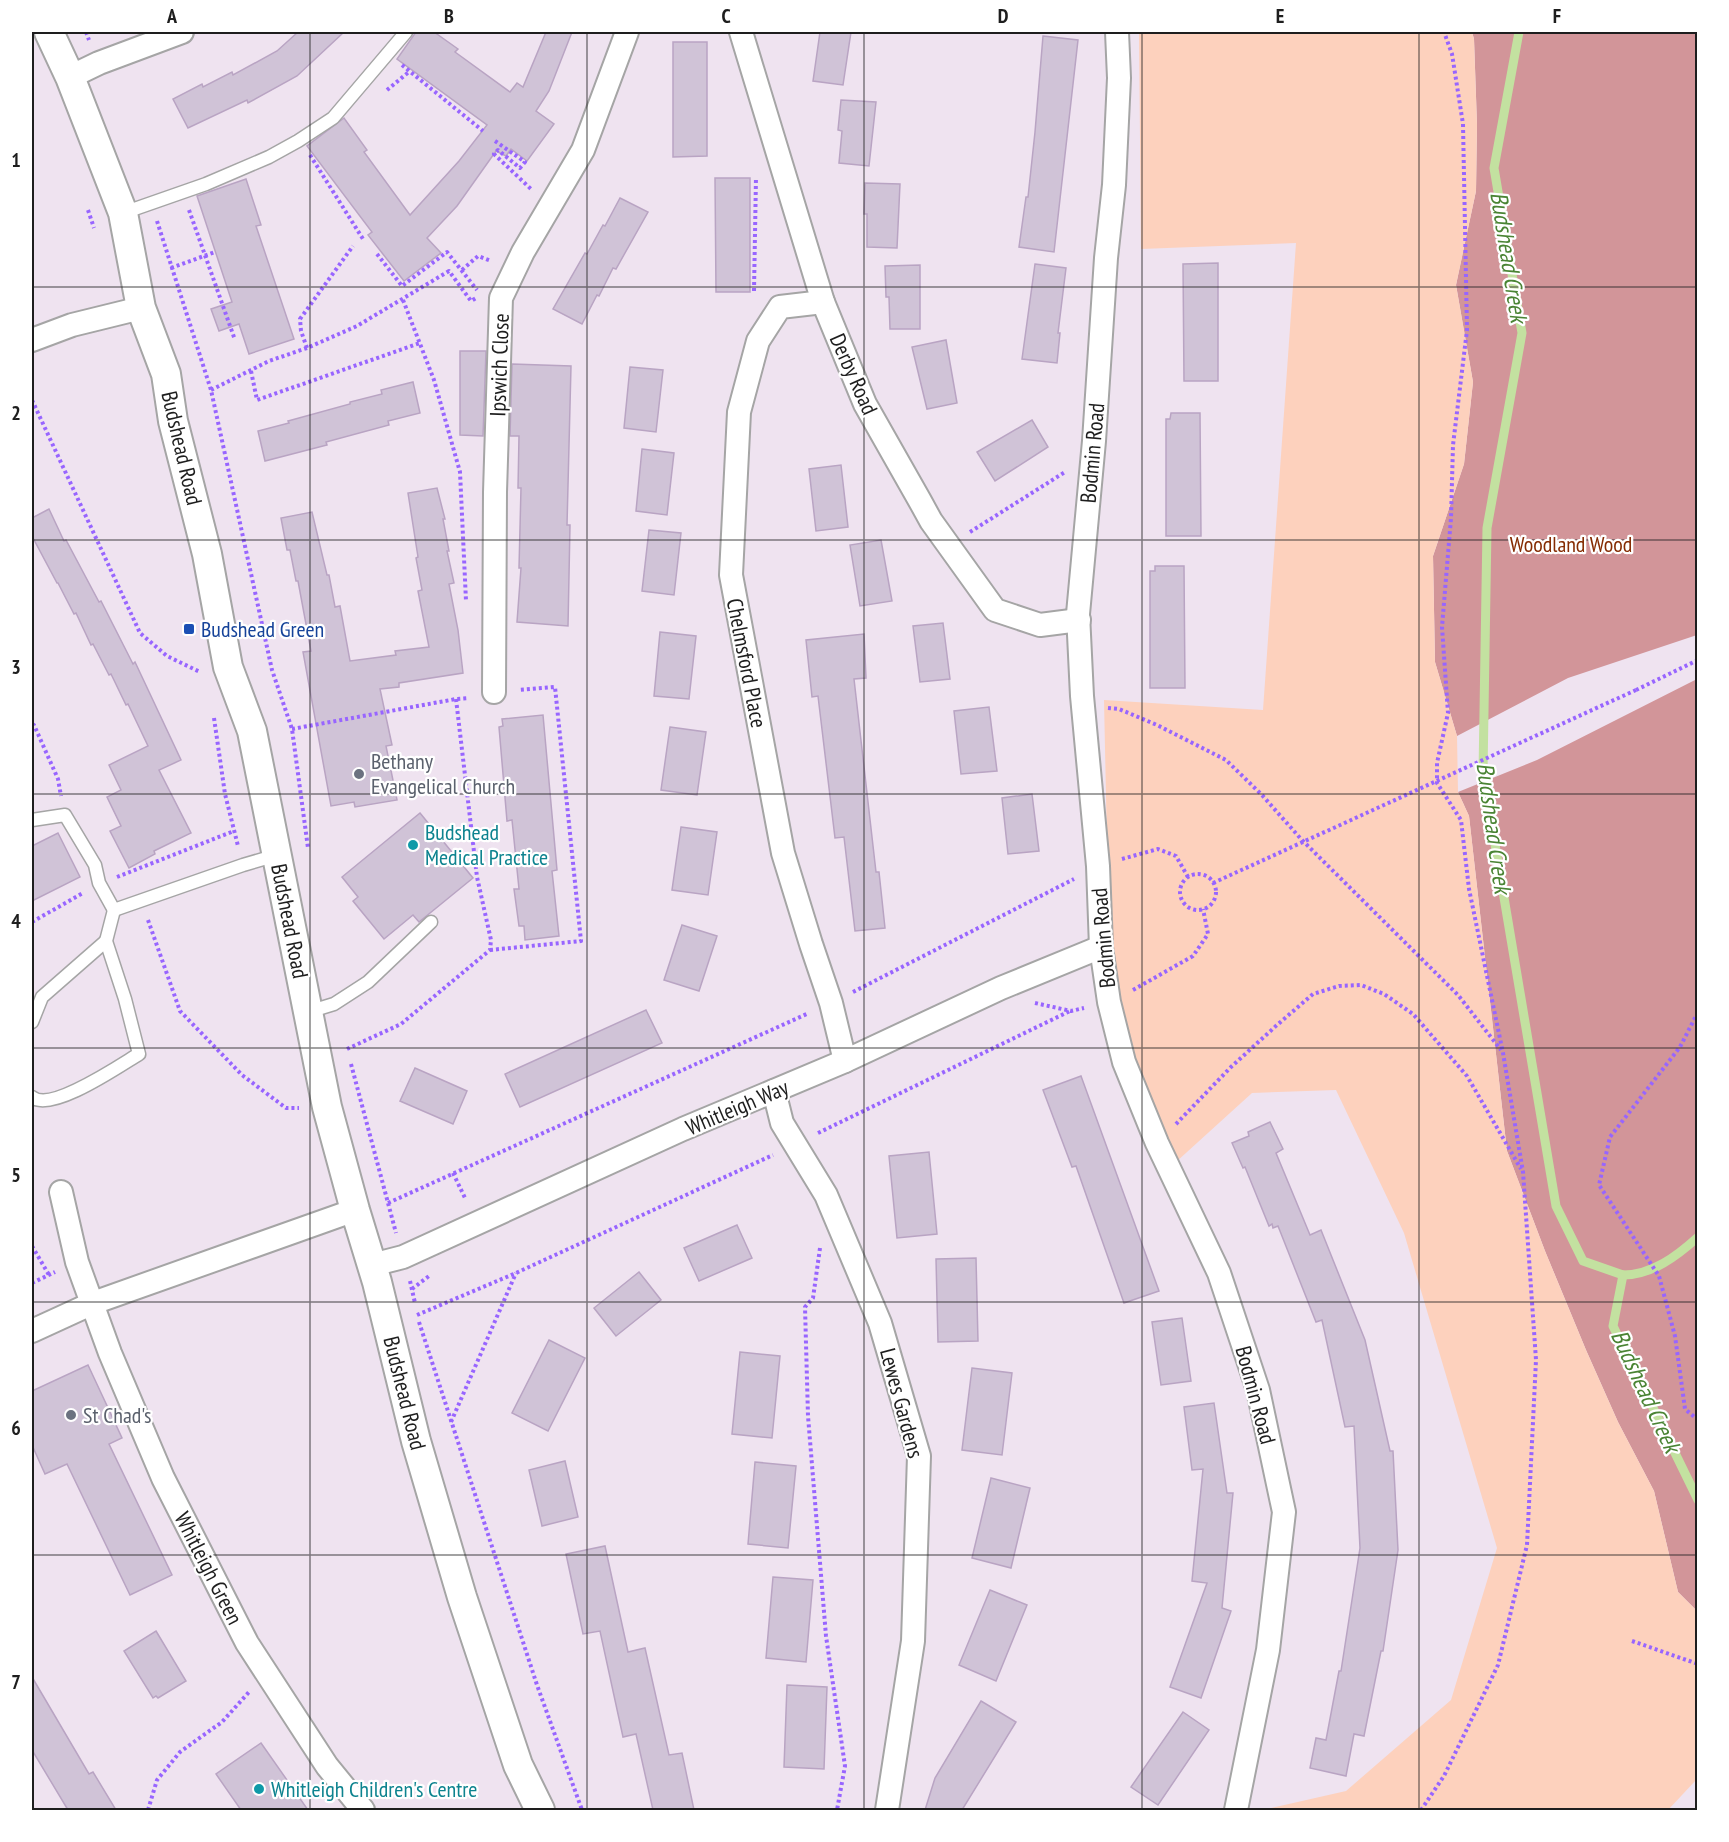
<svg xmlns="http://www.w3.org/2000/svg" width="1729" height="1842" font-family="'PT Sans Narrow',sans-serif">
	<style>
		.forest { fill: #d29599 }
		.park { fill: #fdd1bd }
		.lines { fill: none; stroke-linecap: round; stroke-linejoin: round }
		.stream { stroke: #c3e1a0; stroke-width: 9 }
		.building { fill: #d0c3d7; stroke: #b9a4c3; stroke-width: 1.5 }
		.service-casing { stroke: #a5a5a5; stroke-width: 15 }
		.minor-casing { stroke: #a5a5a5; stroke-width: 26 }
		.tertiary-casing { stroke: #a5a5a5; stroke-width: 32 }
		.path { stroke: #9865ff; stroke-width: 4; stroke-dasharray: 3 3; stroke-linecap: butt }
		.service { stroke: #fff; stroke-width: 12 }
		.minor { stroke: #fff; stroke-width: 22 }
		.tertiary { stroke: #fff; stroke-width: 28 }
		.path-bridge { stroke: #9865ff; stroke-width: 4; stroke-dasharray: 3 3; stroke-linecap: butt }
		.grid { fill: none; stroke: #1e1e1e; stroke-width: 1.5; stroke-opacity: 0.55 }
		.transit-dot { fill: #1a4fb4; stroke: #fff; stroke-width: 2 }
		.worship-dot { fill: #6b7280; stroke: #fff; stroke-width: 2 }
		.culture-dot { fill: #0f9aa8; stroke: #fff; stroke-width: 2 }
		.labels { text-anchor: middle; dominant-baseline: central; stroke-width: 4.5; stroke-linejoin: round; paint-order: stroke }
		.street-label { font-size: 22px; fill: #1e1e1e; stroke: #fff }
		.park-label { font-size: 22px; fill: #852c03; stroke: #fff }
		.transit-label { font-size: 22px; fill: #164399; stroke: #fff; text-anchor: start }
		.worship-label { font-size: 22px; fill: #5b616d; stroke: #fff; text-anchor: start }
		.culture-label { font-size: 22px; fill: #0d838f; stroke: #fff; text-anchor: start }
		.water-label { font-size: 24px; font-style: italic; fill: #4a8434; stroke: #fff }
		.neatline { fill: none; stroke: #1e1e1e; stroke-width: 2 }
		.grid-label { font-size: 20px; text-anchor: middle; font-weight: bold; fill: #1e1e1e }
	</style>
	<rect width="100%" height="100%" fill="#efe3f0"/>
	<g class="forest">
		<polygon points="1472,32 1697,32 1697,635 1568,678 1457,736 1435,662 1433,556 1464,464 1473,382 1456,285 1476,191 1477,125 1474,39"/>
		<polygon points="1697,679 1697,1611 1678,1592 1654,1491 1618,1422 1586,1350 1545,1251 1507,1151 1469,816 1458,792 1537,760"/>
	</g>
	<polygon class="park" points="1139,32 1472,32 1474,39 1477,125 1476,191 1456,285 1473,382 1464,464 1433,556 1435,662 1457,736 1458,792 1469,816 1507,1151 1545,1251 1586,1350 1618,1422 1654,1491 1678,1592 1697,1611 1697,1779 1668,1810 1262,1810 1346,1791 1451,1700 1497,1548 1404,1233 1336,1090 1252,1093 1176,1162 1115,1028 1107,843 1104,700 1263,710 1296,243 1141,249"/>
	<g class="lines">
		<g class="stream">
			<polyline points="1519,32 1494,168 1522,333 1487,528 1483,773 1556,1206 1583,1261 1623,1275 1613,1326 1698,1500"/>
			<path d="M1623,1275C1652,1275 1677,1256 1698,1237"/>
		</g>
	</g>
	<g class="building">
		<polygon points="298,32 344,32 297,76 248,103 247,100 188,128 173,99 202,84 203,87 232,72 233,75 277,51"/>
		<polygon points="416,32 434,32 458,49 455,52 510,92 517,83 523,87 546,32 572,32 549,91 536,111 554,124 527,161 511,149 506,156 496,151 457,206 427,238 441,253 404,281 368,235 372,232 307,146 344,118 367,150 364,152 410,215 459,161 487,125 397,59"/>
		<polygon points="820,32 851,32 843,85 813,81"/>
		<polygon points="1043,36 1078,40 1054,252 1019,247 1026,197 1028,197 1035,132"/>
		<polygon points="673,42 707,42 707,156 673,157"/>
		<polygon points="841,100 876,102 869,166 839,163 842,131 838,130"/>
		<polygon points="715,178 750,178 750,292 716,292"/>
		<polygon points="246,179 261,225 256,226 294,339 249,354 239,324 219,331 211,309 232,302 197,196"/>
		<polygon points="865,183 900,184 897,248 867,247 867,214 864,214"/>
		<polygon points="620,198 648,212 616,269 613,268 599,296 597,295 582,324 553,309 585,253 587,254 603,225 605,226"/>
		<polygon points="1218,263 1218,381 1184,381 1183,264"/>
		<polygon points="1035,264 1066,268 1058,333 1060,333 1057,363 1022,359"/>
		<polygon points="920,265 920,329 890,329 889,297 886,297 885,266"/>
		<polygon points="946,340 957,403 927,409 912,347"/>
		<polygon points="460,351 486,351 483,436 460,435"/>
		<polygon points="512,364 571,366 567,525 570,525 568,626 517,622 521,568 519,568 521,488 518,488 519,436 510,436"/>
		<polygon points="630,367 663,370 656,432 624,428"/>
		<polygon points="413,382 420,413 388,421 389,425 326,442 327,445 265,461 258,431 289,423 288,421 350,404 350,402 382,394 381,390"/>
		<polygon points="1171,413 1200,413 1201,536 1166,536 1166,419 1170,419"/>
		<polygon points="1032,420 1048,447 995,481 977,452"/>
		<polygon points="642,449 674,453 667,515 636,511"/>
		<polygon points="841,465 848,527 816,531 809,469"/>
		<polygon points="437,488 445,519 443,519 449,551 447,551 454,583 449,584 458,630 463,673 399,683 399,687 380,689 392,745 386,746 397,800 355,807 354,802 331,806 303,652 311,651 298,581 296,581 290,550 287,550 281,518 312,512 327,575 329,575 335,607 340,606 350,661 396,655 395,651 429,647 418,591 422,590 416,558 418,557 408,493"/>
		<polygon points="49,509 64,541 66,540 99,602 101,601 133,664 135,662 181,760 159,770 191,833 154,851 155,854 129,868 110,831 121,826 107,797 121,790 109,765 148,746 128,704 126,705 111,674 109,675 93,644 91,645 76,613 74,614 58,583 57,583 32,536 32,518"/>
		<polygon points="649,530 681,533 674,595 642,591"/>
		<polygon points="881,540 892,601 860,606 850,545"/>
		<polygon points="1155,566 1184,566 1185,688 1150,688 1150,571 1155,571"/>
		<polygon points="943,623 950,679 920,682 913,626"/>
		<polygon points="660,632 696,636 689,699 654,696"/>
		<polygon points="864,634 866,678 854,679 876,872 879,872 885,928 855,931 844,837 835,838 818,696 812,697 806,640"/>
		<polygon points="989,707 997,771 961,774 954,711"/>
		<polygon points="543,715 557,870 552,871 559,936 525,940 524,926 519,926 514,889 519,889 512,820 507,821 499,727 503,726 502,719"/>
		<polygon points="670,727 706,732 697,795 661,790"/>
		<polygon points="1032,794 1039,851 1008,854 1002,798"/>
		<polygon points="420,813 473,878 419,922 413,915 384,939 353,901 358,897 342,877"/>
		<polygon points="681,827 717,832 708,895 672,890"/>
		<polygon points="58,833 80,877 32,901 32,846"/>
		<polygon points="682,925 717,936 699,991 664,980"/>
		<polygon points="646,1010 662,1043 520,1107 505,1074"/>
		<polygon points="415,1068 467,1091 453,1124 400,1101"/>
		<polygon points="1081,1076 1159,1291 1124,1303 1076,1166 1072,1167 1043,1090"/>
		<polygon points="1270,1122 1283,1149 1276,1153 1310,1235 1321,1230 1365,1340 1390,1451 1393,1451 1398,1550 1383,1651 1381,1651 1364,1736 1354,1734 1346,1776 1310,1768 1316,1738 1326,1740 1339,1671 1341,1671 1360,1548 1354,1426 1345,1427 1322,1320 1316,1322 1278,1226 1273,1228 1272,1224 1269,1226 1245,1167 1243,1168 1232,1143 1249,1136 1248,1132"/>
		<polygon points="929,1152 937,1234 897,1238 889,1156"/>
		<polygon points="737,1225 752,1258 699,1281 684,1248"/>
		<polygon points="976,1258 978,1341 938,1342 936,1259"/>
		<polygon points="639,1272 661,1300 616,1336 594,1308"/>
		<polygon points="1182,1318 1191,1381 1161,1385 1152,1322"/>
		<polygon points="549,1340 585,1358 548,1431 512,1413"/>
		<polygon points="740,1352 780,1356 772,1438 732,1434"/>
		<polygon points="88,1365 122,1438 109,1444 172,1575 130,1595 67,1464 45,1474 32,1445 32,1391"/>
		<polygon points="972,1368 1012,1373 1002,1455 962,1450"/>
		<polygon points="1214,1403 1227,1493 1233,1493 1222,1608 1231,1611 1201,1698 1170,1687 1207,1583 1192,1581 1203,1469 1192,1470 1184,1407"/>
		<polygon points="565,1461 578,1517 542,1526 529,1470"/>
		<polygon points="755,1462 796,1466 788,1548 748,1544"/>
		<polygon points="991,1478 1030,1488 1011,1568 972,1558"/>
		<polygon points="605,1546 628,1652 645,1648 669,1755 682,1753 694,1810 653,1810 636,1734 623,1737 600,1631 583,1634 566,1554"/>
		<polygon points="773,1577 813,1580 806,1662 766,1658"/>
		<polygon points="990,1590 1027,1605 996,1681 959,1665"/>
		<polygon points="156,1631 186,1681 158,1698 156,1696 153,1698 124,1651"/>
		<polygon points="32,1677 89,1774 93,1772 116,1810 68,1810 32,1750"/>
		<polygon points="787,1685 827,1687 824,1769 784,1767"/>
		<polygon points="981,1701 1016,1722 962,1810 925,1810 935,1778"/>
		<polygon points="1183,1712 1209,1730 1158,1805 1131,1787"/>
		<polygon points="261,1743 308,1810 241,1810 216,1774"/>
	</g>
	<g class="lines">
		<g class="service-casing">
			<g id="service">
				<polyline points="123,213 206,184 269,157 298,141 333,118 406,32"/>
				<polyline points="32,820 65,815 95,865 99,883 114,910"/>
				<polyline points="114,910 243,865 277,855"/>
				<polyline points="308,1012 334,1004 368,982 431,922"/>
				<polyline points="32,1022 42,997 106,941"/>
				<path d="M32,1097C51,1113 119,1066 139,1054L125,999L106,941L114,910"/>
			</g>
		</g>
		<g class="minor-casing">
			<g id="minor">
				<polyline points="741,32 823,302 865,404 920,501 931,521 995,610 1040,625 1079,620"/>
				<polyline points="1117,32 1119,78 1114,185 1106,258 1094,441 1078,614 1082,696 1098,866 1101,947 1109,1002 1124,1062 1157,1143 1219,1273 1258,1390 1284,1512 1268,1650 1236,1810"/>
				<polyline points="70,77 99,63 182,32"/>
				<polyline points="823,302 780,307 758,341 739,412 731,575 783,853 811,944 831,1003 845,1061"/>
				<polyline points="32,340 72,325 141,308"/>
				<polyline points="494,692 495,492 501,298 523,252 583,150 627,32"/>
				<polyline points="774,1091 782,1123 826,1195 880,1323 919,1456 913,1641 887,1810"/>
				<polyline points="61,1192 77,1262 110,1353 163,1478 247,1643 327,1766 363,1810"/>
				<polyline points="372,1265 403,1257 683,1129 845,1061 1001,988 1101,947"/>
				<polyline points="32,1331 93,1303 355,1210"/>
			</g>
		</g>
		<g class="tertiary-casing">
			<polyline id="tertiary" points="49,32 70,77 123,213 141,308 166,374 173,421 207,554 228,667 252,731 327,1107 355,1210 377,1282 416,1441 462,1597 518,1765 540,1810"/>
		</g>
		<g class="path">
			<polyline points="86,32 89,40"/>
			<polyline points="402,65 483,131"/>
			<polyline points="387,90 410,71"/>
			<polyline points="495,141 525,162 520,168 498,150 494,154 532,190"/>
			<polyline points="310,155 363,239"/>
			<polyline points="88,210 94,228"/>
			<polyline points="189,210 235,340"/>
			<polyline points="157,221 211,390 272,670 292,729 308,848"/>
			<polyline points="377,254 402,286 447,252 477,290"/>
			<polyline points="171,268 215,252"/>
			<polyline points="462,270 478,256 491,261"/>
			<polyline points="754,291 756,177"/>
			<polyline points="403,300 434,380 460,472 466,601"/>
			<polyline points="307,348 301,331 300,319 353,246"/>
			<polyline points="251,371 257,400 420,343"/>
			<polyline points="211,390 269,361 307,348 357,326 449,271 471,301 476,298"/>
			<polyline points="32,400 140,633 167,656 200,672"/>
			<polyline points="970,532 1065,472"/>
			<polyline points="1636,690 1698,660"/>
			<polyline points="1108,708 1119,709 1157,725 1226,760 1262,795 1301,839 1458,995 1501,1050"/>
			<polyline points="214,718 225,794 238,846"/>
			<polyline points="32,724 34,725 58,779 61,796"/>
			<polyline points="292,729 456,699 469,698"/>
			<polyline points="1122,859 1158,849 1176,856 1188,877"/>
			<circle cx="1198" cy="892" r="18"/>
			<polyline points="117,877 234,831"/>
			<polyline points="148,920 180,1011 242,1075 286,1108 299,1108"/>
			<polyline points="32,922 83,893"/>
			<polyline points="490,950 581,941 555,687 518,690"/>
			<polyline points="1133,990 1193,956 1208,934 1203,909"/>
			<polyline points="853,992 1074,879"/>
			<polyline points="1035,1003 1071,1011 1084,1008"/>
			<polyline points="1698,1012 1680,1047 1610,1137 1599,1185 1659,1276 1675,1336 1685,1409 1698,1420"/>
			<polyline points="347,1049 401,1024 490,950 491,940 477,877 456,699"/>
			<polyline points="351,1064 396,1233"/>
			<polyline points="1176,1124 1231,1067 1277,1025 1313,994 1339,986 1361,985 1384,994 1413,1014 1467,1076 1521,1169"/>
			<polyline points="818,1133 1070,1011"/>
			<polyline points="453,1173 466,1200"/>
			<polyline points="388,1203 809,1013"/>
			<polyline points="32,1246 49,1275"/>
			<polyline points="820,1248 813,1298 805,1307 808,1416 826,1636 845,1766 837,1810"/>
			<polyline points="410,1281 415,1303"/>
			<polyline points="32,1283 55,1272"/>
			<polyline points="412,1289 429,1276"/>
			<polyline points="417,1315 516,1273 773,1155"/>
			<polyline points="419,1322 537,1685 582,1810"/>
			<polyline points="451,1422 516,1273"/>
			<polyline points="1632,1641 1698,1664"/>
			<polyline points="148,1810 157,1780 180,1752 222,1722 249,1692"/>
			<polyline points="1421,1810 1444,1776 1498,1665 1527,1545 1536,1360 1523,1172 1503,1053 1469,889 1461,820 1437,783 1437,763 1448,713 1442,627 1451,518 1453,445 1467,330 1463,124 1452,54 1444,32"/>
		</g>
		<use href="#service" class="service"/>
		<use href="#minor" class="minor"/>
		<use href="#tertiary" class="tertiary"/>
		<polyline class="path-bridge" points="1213,883 1636,690"/>
	</g>
	<path class="grid" d="M310,32V1810M587,32V1810M864,32V1810M1142,32V1810M1419,32V1810M32,287H1698M32,540H1698M32,794H1698M32,1048H1698M32,1302H1698M32,1555H1698"/>
	<rect class="transit-dot" x="183" y="623" width="12" height="12" rx="3"/>
	<g class="worship-dot">
		<circle cx="359" cy="774" r="6"/>
		<circle cx="71" cy="1415" r="6"/>
	</g>
	<g class="culture-dot">
		<circle cx="413" cy="845" r="6"/>
		<circle cx="259" cy="1789" r="6"/>
	</g>
	<g class="labels">
		<g class="street-label">
			<text transform="translate(499 365) rotate(-88)">Ipswich Close</text>
			<text transform="translate(854 374) rotate(66)">Derby Road</text>
			<text transform="translate(182 448) rotate(77)">Budshead Road</text>
			<text transform="translate(1092 453) rotate(-85)">Bodmin Road</text>
			<text transform="translate(747 663) rotate(79)">Chelmsford Place</text>
			<text transform="translate(290 921) rotate(79)">Budshead Road</text>
			<text transform="translate(1103 938) rotate(-95)">Bodmin Road</text>
			<text transform="translate(737 1107) rotate(-23)">Whitleigh Way</text>
			<text transform="translate(405 1393) rotate(76)">Budshead Road</text>
			<text transform="translate(1256 1395) rotate(75)">Bodmin Road</text>
			<text transform="translate(902 1403) rotate(75)">Lewes Gardens</text>
			<text transform="translate(209 1568) rotate(63)">Whitleigh Green</text>
		</g>
		<g class="park-label">
			<text x="1571" y="544">Woodland Wood</text>
		</g>
		<g class="transit-label">
			<text x="201" y="629">Budshead Green</text>
		</g>
		<g class="worship-label">
			<text x="371" y="761">Bethany<tspan x="371" dy="25">Evangelical Church</tspan></text>
			<text x="83" y="1415">St Chad's</text>
		</g>
		<g class="culture-label">
			<text x="425" y="832">Budshead<tspan x="425" dy="25">Medical Practice</tspan></text>
			<text x="271" y="1789">Whitleigh Children's Centre</text>
		</g>
		<g class="water-label">
			<text transform="translate(1509 257) rotate(81)">Budshead Creek</text>
			<text transform="translate(1494 828) rotate(82)">Budshead Creek</text>
			<text transform="translate(1646 1391) rotate(65)">Budshead Creek</text>
		</g>
	</g>
	<rect width="1729" height="1842" fill="none" stroke="#ffffff" stroke-width="66"/>
	<rect x="33" y="33" width="1663" height="1776" class="neatline"/>
	<g class="grid-label">
		<text x="172" y="23">A</text>
		<text x="449" y="23">B</text>
		<text x="726" y="23">C</text>
		<text x="1003" y="23">D</text>
		<text x="1280" y="23">E</text>
		<text x="1557" y="23">F</text>
		<text x="16" y="167">1</text>
		<text x="16" y="420">2</text>
		<text x="16" y="674">3</text>
		<text x="16" y="928">4</text>
		<text x="16" y="1182">5</text>
		<text x="16" y="1435">6</text>
		<text x="16" y="1689">7</text>
	</g>
</svg>
